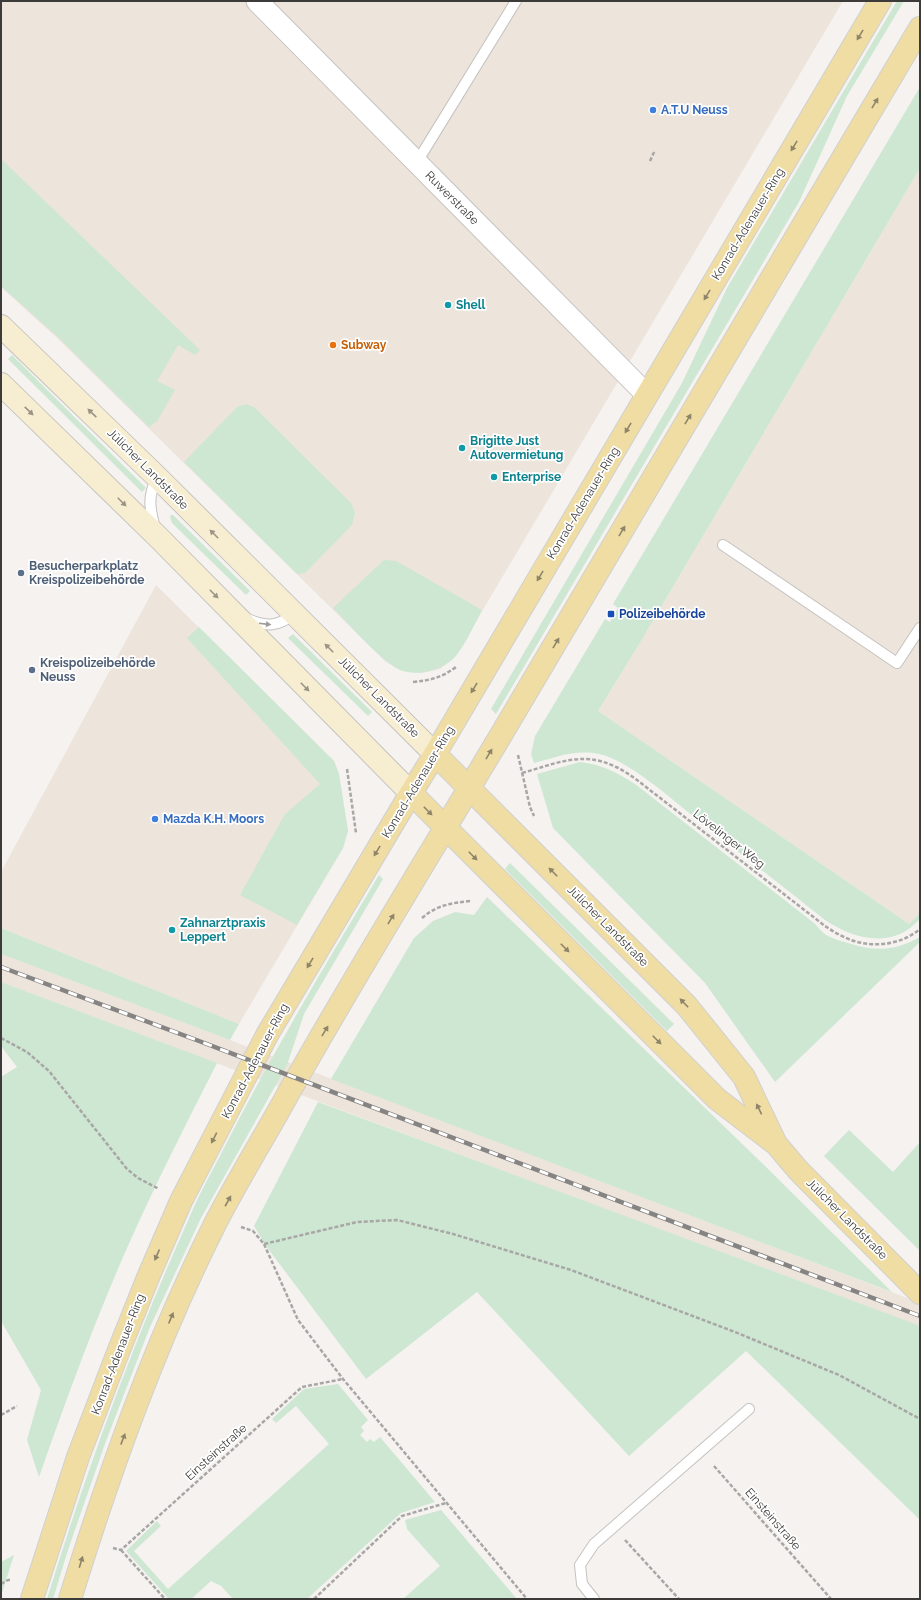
<svg xmlns="http://www.w3.org/2000/svg" width="921" height="1600" font-family="Raleway,sans-serif">
	<style>
		.built { fill: #ede4dc }
		.green { fill: #cde7d3 }
		.lines { fill: none; stroke-linecap: round; stroke-linejoin: round }
		.lane-casing { stroke: #c5c3c0; stroke-width: 12 }
		.street-casing { stroke: #c5c3c0; stroke-width: 23 }
		.secondary-casing { stroke: #c5c3c0; stroke-width: 24 }
		.primary-casing { stroke: #d0d0d0; stroke-width: 24 }
		.path { stroke: #a9a7a5; stroke-width: 2.5; stroke-dasharray: 4 2; stroke-linecap: butt }
		.lane { stroke: #fff; stroke-width: 10 }
		.street { stroke: #fff; stroke-width: 21 }
		.secondary { stroke: #f7eed1; stroke-width: 22 }
		.primary { stroke: #efdda3; stroke-width: 22 }
		.rail-casing { stroke: #858482; stroke-width: 4.5 }
		.rail { stroke: #fff; stroke-width: 3; stroke-dasharray: 9; stroke-linecap: butt }
		.oneway { fill: #8d8469 }
		.oneway2 { fill: #9a9486 }
		.oneway3 { fill: #9e9d9c }
		.shop-dot { fill: #3f7fe0; stroke: #fff; stroke-width: 1.5 }
		.culture-dot { fill: #0f9aa8; stroke: #fff; stroke-width: 1.5 }
		.food-dot { fill: #e8710a; stroke: #fff; stroke-width: 1.5 }
		.service-dot { fill: #5c6f8a; stroke: #fff; stroke-width: 1.5 }
		.transit-dot { fill: #1a4fb4; stroke: #fff; stroke-width: 1.5 }
		.labels { text-anchor: middle; dominant-baseline: central; stroke-width: 3.5; stroke-linejoin: round; paint-order: stroke }
		.shop-label { font-size: 12px; font-weight: bold; fill: #366cbe; stroke: #fff; text-anchor: start }
		.street-label { font-size: 12px; fill: #3c3b3a; stroke: #fff }
		.culture-label { font-size: 12px; font-weight: bold; fill: #0d838f; stroke: #fff; text-anchor: start }
		.food-label { font-size: 12px; font-weight: bold; fill: #c56008; stroke: #fff; text-anchor: start }
		.service-label { font-size: 12px; font-weight: bold; fill: #4e5e75; stroke: #fff; text-anchor: start }
		.transit-label { font-size: 12px; font-weight: bold; fill: #164399; stroke: #fff; text-anchor: start }
	</style>
	<rect width="100%" height="100%" fill="#f5f2f0"/>
	<g class="built">
		<polygon points="1,1 843,1 455,657 440,669 422,673 403,671 386,662 58,339 1,287"/>
		<polygon points="920,168 920,913 909,924 598,711 641,641"/>
		<polygon points="156,585 334,761 339,774 348,831 343,848 239,1024 1,928 1,872"/>
		<polygon points="1,954 230,1040 920,1303 920,1326 543,1186 1,982"/>
	</g>
	<g class="green">
		<polygon points="897,1 904,1 847,96 799,202 496,714 491,709 682,383 727,288"/>
		<path d="M920,87V168L641,641L598,711L909,924L920,913V919C914,925 907,931 900,934C874,945 846,934 825,920C781,885 737,851 693,816C670,798 628,760 599,754C575,749 557,757 534,763L531,754L535,736L605,619L610,622L618,608L613,604Z"/>
		<polygon points="1,159 200,350 195,355 178,345 157,381 175,390 157,421 149,427 58,337 1,286"/>
		<polygon points="12,355 146,488 142,492 8,359"/>
		<polygon points="246,404 254,407 351,503 355,513 352,525 305,573 297,574 184,462 237,407"/>
		<polygon points="171,515 173,515 250,591 246,595 172,523 170,517"/>
		<path d="M384,560L396,561L482,610C476,622 463,649 454,658C441,670 421,676 403,671C385,666 348,623 333,608Z"/>
		<polygon points="199,627 334,761 339,774 348,831 343,848 297,925 240,895 285,814 320,784 187,638"/>
		<polygon points="293,634 372,712 368,716 288,638"/>
		<path d="M580,762C603,765 616,772 635,784L814,923C818,927 822,933 828,936C834,939 841,941 848,943C875,952 895,951 920,937V942L775,1082L705,983L553,828L537,774Z"/>
		<polygon points="510,863 674,1024 667,1031 505,869"/>
		<path d="M379,875L383,879L304,1014L287,1065L201,1218L150,1327L106,1441L68,1550L53,1599H47C87,1469 134,1340 190,1216C200,1192 213,1170 224,1148C272,1054 325,965 379,875Z"/>
		<polygon points="487,897 765,1166 892,1292 331,1079 414,938 433,921 455,912 474,915"/>
		<polygon points="1,928 239,1024 230,1040 1,954"/>
		<path d="M1,982L217,1063C186,1124 155,1185 127,1248C94,1323 66,1400 39,1477L27,1440L41,1390L1,1321V1077L17,1067L1,1046Z"/>
		<polygon points="318,1102 918,1325 920,1327 920,1520 746,1351 629,1456 477,1292 366,1379 266,1246 254,1226"/>
		<polygon points="849,1130 893,1172 920,1142 920,1251 824,1156"/>
		<polygon points="338,1384 368,1420 361,1427 364,1431 360,1435 367,1442 370,1439 374,1442 380,1437 435,1502 401,1513 307,1599 233,1599 221,1586 211,1581 191,1599 169,1599 126,1551 157,1521 161,1526 134,1551 168,1589 329,1444 296,1406 276,1423 272,1419 304,1389"/>
		<polygon points="441,1510 517,1599 403,1599 440,1566 407,1529 405,1520"/>
		<polygon points="14,1555 1,1596 1,1562"/>
	</g>
	<g class="lines">
		<g class="lane-casing">
			<g id="lane">
				<polyline points="417,162 516,1"/>
				<path d="M155,529C150,508 147,498 157,477"/>
				<polyline points="723,545 897,663 920,628"/>
				<path d="M247,619C268,627 276,627 295,614"/>
				<polyline points="594,1599 582,1584 580,1565 594,1544 749,1409"/>
			</g>
		</g>
		<g class="street-casing">
			<polyline id="street" points="257,1 647,395"/>
		</g>
		<g class="secondary-casing">
			<g id="secondary">
				<polyline points="1,326 157,477 435,754"/>
				<polyline points="1,384 158,537 411,793"/>
			</g>
		</g>
		<g class="primary-casing">
			<g id="primary">
				<polyline points="435,754 687,1006 744,1077 774,1140"/>
				<polyline points="411,793 717,1099 776,1144 798,1170 920,1293"/>
				<polyline points="32,1599 78,1457 117,1355 149,1275 181,1201 267,1035 411,793 435,754 880,1"/>
				<path d="M70,1599C110,1470 155,1343 216,1222C235,1185 257,1149 278,1112C348,986 424,864 498,740C640,503 779,265 920,28"/>
			</g>
		</g>
		<g class="path">
			<polyline points="650,161 655,150"/>
			<path d="M413,682C431,680 441,678 456,667"/>
			<polyline points="518,755 530,807 534,816"/>
			<polyline points="347,769 356,833"/>
			<path d="M522,773C555,764 582,750 616,767C623,770 630,775 637,780L825,926C831,930 837,934 844,937C868,949 900,946 920,929"/>
			<path d="M422,918C437,905 451,903 471,901"/>
			<polyline points="1,1038 27,1052 49,1071 127,1169 138,1178 159,1189"/>
			<polyline points="241,1227 253,1231 264,1244 357,1222 397,1220 453,1234 571,1270 735,1332 839,1375 920,1419"/>
			<polyline points="264,1244 298,1320 343,1379 527,1599"/>
			<polyline points="1,1415 17,1406"/>
			<polyline points="714,1466 831,1599"/>
			<polyline points="625,1540 679,1599"/>
			<polyline points="113,1548 121,1550 302,1387 343,1379"/>
			<polyline points="121,1550 165,1599"/>
			<polyline points="1,1584 8,1580 11,1580"/>
			<polyline points="314,1599 402,1516 446,1503"/>
		</g>
		<use href="#lane" class="lane"/>
		<use href="#street" class="street"/>
		<use href="#secondary" class="secondary"/>
		<use href="#primary" class="primary"/>
		<g class="rail-casing">
			<polyline id="rail" points="1,967 199,1041 920,1316"/>
		</g>
		<use href="#rail" class="rail"/>
	</g>
	<defs><path id="oneway-solid" d="M-6-.8H1V-3.2L6.5 0L1 3.2V.8H-6Z"/></defs>
	<g class="oneway">
		<use href="#oneway-solid" transform="translate(860 35) rotate(121)"/>
		<use href="#oneway-solid" transform="translate(875 103) rotate(-59)"/>
		<use href="#oneway-solid" transform="translate(794 146) rotate(121)"/>
		<use href="#oneway-solid" transform="translate(707 295) rotate(121)"/>
		<use href="#oneway-solid" transform="translate(688 419) rotate(-59)"/>
		<use href="#oneway-solid" transform="translate(628 428) rotate(121)"/>
		<use href="#oneway-solid" transform="translate(622 531) rotate(-59)"/>
		<use href="#oneway-solid" transform="translate(540 576) rotate(121)"/>
		<use href="#oneway-solid" transform="translate(556 643) rotate(-59)"/>
		<use href="#oneway-solid" transform="translate(474 688) rotate(121)"/>
		<use href="#oneway-solid" transform="translate(489 754) rotate(-59)"/>
		<use href="#oneway-solid" transform="translate(428 811) rotate(45)"/>
		<use href="#oneway-solid" transform="translate(377 851) rotate(121)"/>
		<use href="#oneway-solid" transform="translate(473 856) rotate(45)"/>
		<use href="#oneway-solid" transform="translate(553 872) rotate(-135)"/>
		<use href="#oneway-solid" transform="translate(391 919) rotate(-59)"/>
		<use href="#oneway-solid" transform="translate(565 948) rotate(45)"/>
		<use href="#oneway-solid" transform="translate(310 963) rotate(121)"/>
		<use href="#oneway-solid" transform="translate(684 1003) rotate(-134)"/>
		<use href="#oneway-solid" transform="translate(325 1031) rotate(-59)"/>
		<use href="#oneway-solid" transform="translate(657 1040) rotate(45)"/>
		<use href="#oneway-solid" transform="translate(759 1109) rotate(-116)"/>
		<use href="#oneway-solid" transform="translate(214 1138) rotate(117)"/>
		<use href="#oneway-solid" transform="translate(228 1201) rotate(-61)"/>
		<use href="#oneway-solid" transform="translate(157 1255) rotate(114)"/>
		<use href="#oneway-solid" transform="translate(171 1318) rotate(-67)"/>
		<use href="#oneway-solid" transform="translate(123 1439) rotate(-69)"/>
		<use href="#oneway-solid" transform="translate(81 1562) rotate(-73)"/>
	</g>
	<g class="oneway2">
		<use href="#oneway-solid" transform="translate(29 411) rotate(44)"/>
		<use href="#oneway-solid" transform="translate(92 413) rotate(-136)"/>
		<use href="#oneway-solid" transform="translate(122 502) rotate(45)"/>
		<use href="#oneway-solid" transform="translate(214 534) rotate(-135)"/>
		<use href="#oneway-solid" transform="translate(214 594) rotate(45)"/>
		<use href="#oneway-solid" transform="translate(329 648) rotate(-135)"/>
		<use href="#oneway-solid" transform="translate(305 687) rotate(45)"/>
	</g>
	<use class="oneway3" href="#oneway-solid" transform="translate(265 624) rotate(7)"/>
	<g class="shop-dot">
		<circle cx="653" cy="110" r="4"/>
		<circle cx="155" cy="819" r="4"/>
	</g>
	<g class="culture-dot">
		<circle cx="448" cy="305" r="4"/>
		<circle cx="462" cy="448" r="4"/>
		<circle cx="494" cy="477" r="4"/>
		<circle cx="172" cy="930" r="4"/>
	</g>
	<circle class="food-dot" cx="333" cy="345" r="4"/>
	<g class="service-dot">
		<circle cx="21" cy="573" r="4"/>
		<circle cx="32" cy="670" r="4"/>
	</g>
	<rect class="transit-dot" x="607" y="610" width="8" height="8" rx="2"/>
	<g class="labels">
		<g class="shop-label">
			<text x="661" y="110">A.T.U Neuss</text>
			<text x="163" y="819">Mazda K.H. Moors</text>
		</g>
		<g class="street-label">
			<text transform="translate(452 198) rotate(45)">Ruwerstraße</text>
			<text transform="translate(748 224) rotate(-59)">Konrad-Adenauer-Ring</text>
			<text transform="translate(148 469) rotate(45)">Jülicher Landstraße</text>
			<text transform="translate(583 503) rotate(-59)">Konrad-Adenauer-Ring</text>
			<text transform="translate(379 697) rotate(45)">Jülicher Landstraße</text>
			<text transform="translate(418 782) rotate(-59)">Konrad-Adenauer-Ring</text>
			<text transform="translate(729 839) rotate(38)">Lövelinger Weg</text>
			<text transform="translate(608 926) rotate(45)">Jülicher Landstraße</text>
			<text transform="translate(255 1061) rotate(-62)">Konrad-Adenauer-Ring</text>
			<text transform="translate(847 1219) rotate(45)">Jülicher Landstraße</text>
			<text transform="translate(118 1354) rotate(-69)">Konrad-Adenauer-Ring</text>
			<text transform="translate(216 1452) rotate(-42)">Einsteinstraße</text>
			<text transform="translate(773 1519) rotate(49)">Einsteinstraße</text>
		</g>
		<g class="culture-label">
			<text x="456" y="305">Shell</text>
			<text x="470" y="441">Brigitte Just<tspan x="470" dy="14">Autovermietung</tspan></text>
			<text x="502" y="477">Enterprise</text>
			<text x="180" y="923">Zahnarztpraxis<tspan x="180" dy="14">Leppert</tspan></text>
		</g>
		<g class="food-label">
			<text x="341" y="345">Subway</text>
		</g>
		<g class="service-label">
			<text x="29" y="566">Besucherparkplatz<tspan x="29" dy="14">Kreispolizeibehörde</tspan></text>
			<text x="40" y="663">Kreispolizeibehörde<tspan x="40" dy="14">Neuss</tspan></text>
		</g>
		<g class="transit-label">
			<text x="619" y="614">Polizeibehörde</text>
		</g>
	</g>
	<rect width="921" height="1600" fill="none" stroke="#3c3b3a" stroke-width="4"/>
</svg>
